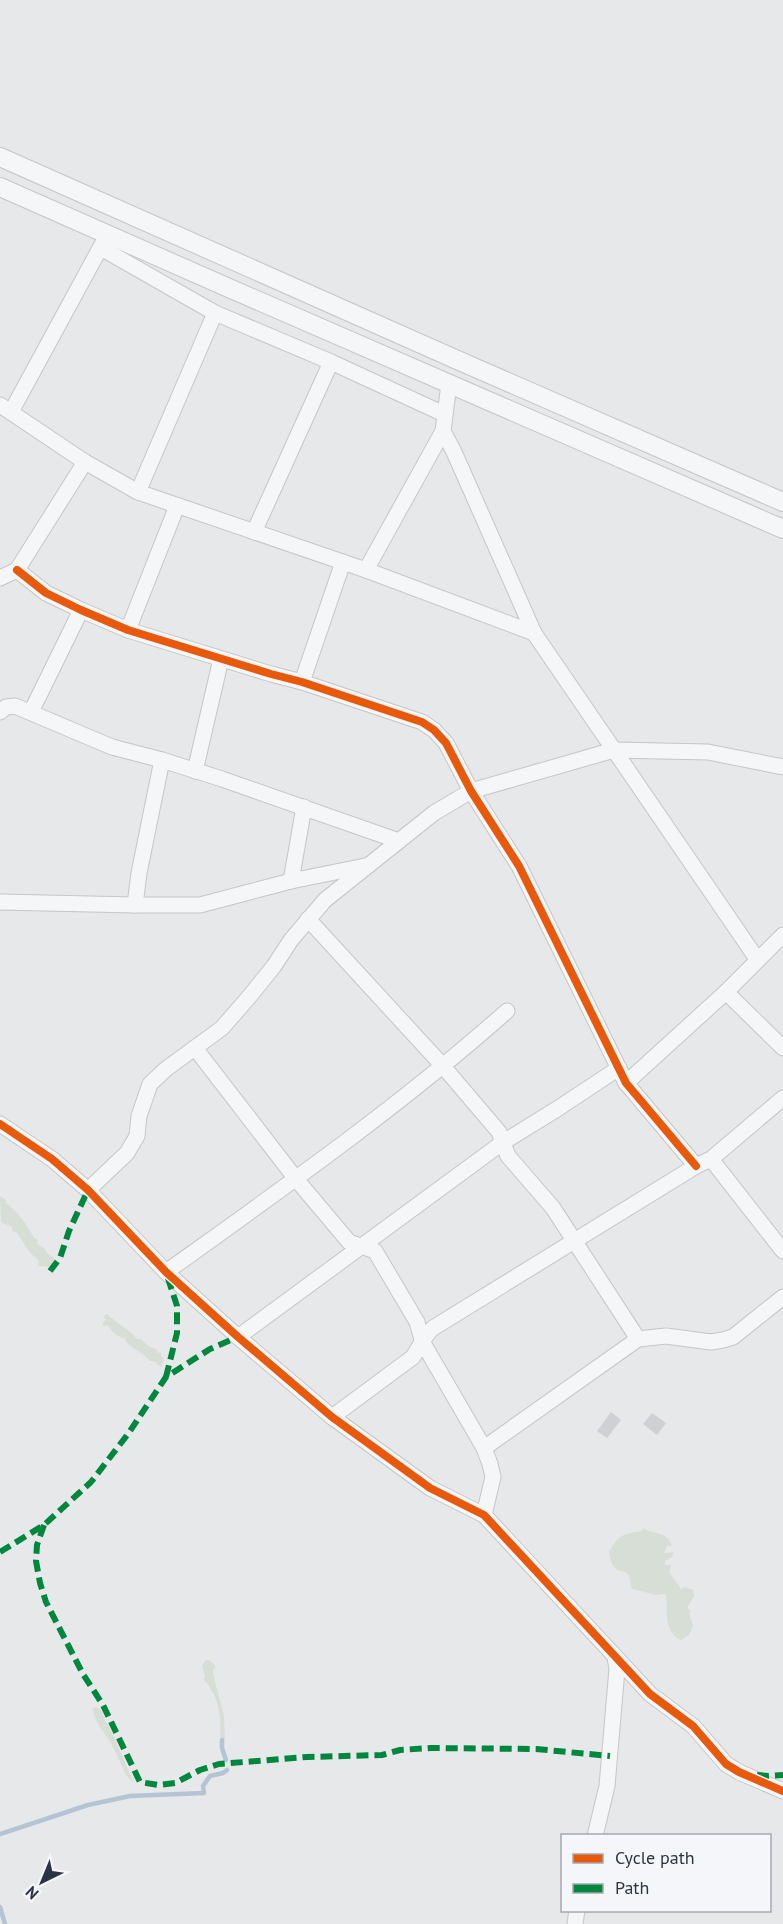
<svg xmlns="http://www.w3.org/2000/svg" width="783" height="1924" font-family="'PT Sans',sans-serif">
	<style>
		.green { fill: #d6ded6 }
		.lines { fill: none; stroke-linecap: round; stroke-linejoin: round }
		.stream { stroke: #b4c4d5; stroke-width: 4.5 }
		.building { fill: #ced0d3 }
		.minor-casing { stroke: #c4c6c8; stroke-width: 17 }
		.tertiary-casing { stroke: #c4c6c8; stroke-width: 20 }
		.minor { stroke: #f5f6f7; stroke-width: 15 }
		.tertiary { stroke: #f5f6f7; stroke-width: 18 }
		.quiet { stroke: #00873e; stroke-width: 6; stroke-dasharray: 12 6; stroke-linecap: butt }
		.cycleway-casing { stroke: #f4f6f9; stroke-width: 11 }
		.cycleway { stroke: #e8590c; stroke-width: 8 }
	</style>
	<rect width="100%" height="100%" fill="#e6e8ea"/>
	<g class="green">
		<path d="M0,1196L6,1200V1203C19,1213 27,1225 34,1238L38,1240L37,1244L44,1248L47,1253L56,1260L52,1267L38,1266L39,1261C34,1256 30,1253 26,1247C23,1242 22,1239 18,1235L19,1234L12,1231V1227L1,1222Z"/>
		<path d="M107,1314C117,1324 128,1328 137,1339H141L148,1346L156,1349L158,1353L161,1352V1356L164,1359L161,1367L154,1361H150L143,1354L140,1353L139,1351L134,1349L125,1341L126,1338C119,1339 111,1331 108,1325L103,1326L102,1324L107,1319H104L105,1315Z"/>
		<path d="M643,1528C651,1534 668,1531 672,1546H667L664,1553L674,1552L672,1557L665,1561V1565H671L669,1572L681,1589L685,1587L693,1590L694,1596L687,1608L691,1611L689,1613L693,1626L689,1635L681,1640C663,1633 668,1608 666,1595L662,1594L656,1595L633,1589L631,1587L630,1578L626,1572C613,1571 611,1564 609,1552C619,1534 623,1534 642,1531Z"/>
		<path d="M206,1660L211,1661L216,1667L213,1670V1674L224,1716L225,1739L222,1740L220,1736C222,1717 218,1694 204,1680L205,1676L202,1666Z"/>
		<path d="M95,1707L101,1710L105,1721L109,1726L134,1783L125,1774L124,1770C119,1761 116,1752 111,1743C104,1731 95,1724 93,1709Z"/>
	</g>
	<g class="lines">
		<g class="stream">
			<polyline points="222,1740 222,1748 226,1760"/>
			<polyline points="0,1834 88,1805 130,1796 204,1793 203,1786 210,1776 223,1773 227,1770"/>
			<polyline points="0,1907 5,1924"/>
		</g>
	</g>
	<g class="building">
		<polygon points="611,1412 621,1420 607,1438 597,1431"/>
		<polygon points="652,1413 666,1423 657,1435 643,1424"/>
	</g>
	<g class="lines">
		<g class="minor-casing">
			<g id="minor">
				<polyline points="101,248 215,313 331,362 444,414"/>
				<polyline points="0,405 85,462 138,492 366,570 534,633 454,452 443,431 449,384"/>
				<polyline points="11,412 105,239"/>
				<polyline points="138,492 215,313"/>
				<polyline points="254,532 331,362"/>
				<polyline points="17,570 46,593 81,610 128,630 271,674 302,682 422,722 434,730 446,743 471,791 519,866 626,1083 696,1166"/>
				<polyline points="366,570 443,431"/>
				<polyline points="0,578 17,570 85,462"/>
				<polyline points="128,630 177,506"/>
				<polyline points="534,633 757,959"/>
				<polyline points="302,682 343,562"/>
				<polyline points="0,712 6,707 15,706 112,747 162,760 222,779 399,841"/>
				<polyline points="31,712 81,610"/>
				<polyline points="162,760 139,873 135,905 200,905 291,881 365,866"/>
				<polyline points="195,771 221,659"/>
				<polyline points="291,881 304,807"/>
				<polyline points="0,902 135,905"/>
				<polyline points="308,919 442,1065 499,1132 508,1156 553,1208 638,1339"/>
				<polyline points="726,992 783,1048"/>
				<polyline points="195,1048 296,1179 349,1242 375,1251 417,1322 423,1343 484,1448 490,1464 493,1477 484,1515"/>
				<polyline points="626,1083 726,992 783,935"/>
				<polyline points="0,1124 52,1159 88,1190 166,1272 238,1337 332,1417 430,1488 484,1515 650,1694 693,1726 726,1764 739,1772 783,1791"/>
				<polyline points="711,1159 783,1251"/>
				<polyline points="88,1190 127,1153 137,1136 139,1116 150,1084 166,1069 222,1028 249,997 274,966 291,940 325,900 434,813 471,791 614,750 708,752 783,767"/>
				<path d="M166,1272C282,1189 400,1106 507,1011"/>
				<polyline points="238,1337 502,1143 557,1109 619,1068"/>
				<path d="M332,1417L413,1357C420,1346 424,1336 433,1328L696,1166L711,1159L783,1098"/>
				<polyline points="484,1448 638,1339 666,1336 711,1342 723,1340 733,1337 783,1297"/>
				<polyline points="595,1836 607,1786 617,1669 615,1657"/>
				<polyline points="575,1924 577,1910"/>
			</g>
		</g>
		<g class="tertiary-casing">
			<g id="tertiary">
				<polyline points="0,157 455,359 783,502"/>
				<polyline points="0,187 222,285 783,529"/>
			</g>
		</g>
		<use href="#minor" class="minor"/>
		<use href="#tertiary" class="tertiary"/>
		<g class="quiet">
			<polyline points="50,1271 60,1258 69,1231 88,1190"/>
			<polyline points="166,1377 177,1333 177,1306 167,1275"/>
			<polyline points="44,1525 37,1545 36,1561 40,1583 46,1602 83,1674 103,1705 140,1782 158,1785 175,1783 200,1770 219,1764 307,1757 382,1755 400,1750 431,1748 536,1749 610,1756"/>
			<polyline points="0,1552 44,1525 91,1482 128,1434 166,1377 210,1349 238,1337"/>
			<polyline points="757,1775 768,1776 783,1775"/>
		</g>
		<g class="cycleway-casing">
			<g id="cycleway">
				<polyline points="17,570 46,593 81,610 128,630 271,674 302,682 422,722 434,730 446,743 471,791 519,866 626,1083 696,1166"/>
				<polyline points="0,1124 52,1159 88,1190 166,1272 238,1337 332,1417 430,1488 484,1515 650,1694 693,1726 726,1764 739,1772 783,1791"/>
			</g>
		</g>
		<use href="#cycleway" class="cycleway"/>
	</g>
	<rect x="561" y="1834" width="210" height="78" fill="#f4f6f9" stroke="#a4a8b1" stroke-width="1.5"/>
	<rect x="573" y="1854" width="30" height="9" fill="#e8590c" stroke="#a4a8b1" stroke-width="1.5"/>
	<text x="615" y="1864" font-size="18" fill="#2b3445">Cycle path</text>
	<rect x="573" y="1884" width="30" height="9" fill="#00873e" stroke="#a4a8b1" stroke-width="1.5"/>
	<text x="615" y="1894" font-size="18" fill="#2b3445">Path</text>
	<g transform="translate(42 1882) rotate(223)" stroke="#f4f6f9" stroke-width="4.5" paint-order="stroke">
	<path d="M0-4.5L10 22L0 15L-10 22Z" fill="#2b3445"/>
	<text y="-9" font-size="16" font-weight="bold" text-anchor="middle" fill="#2b3445">N</text>
	</g>
</svg>
